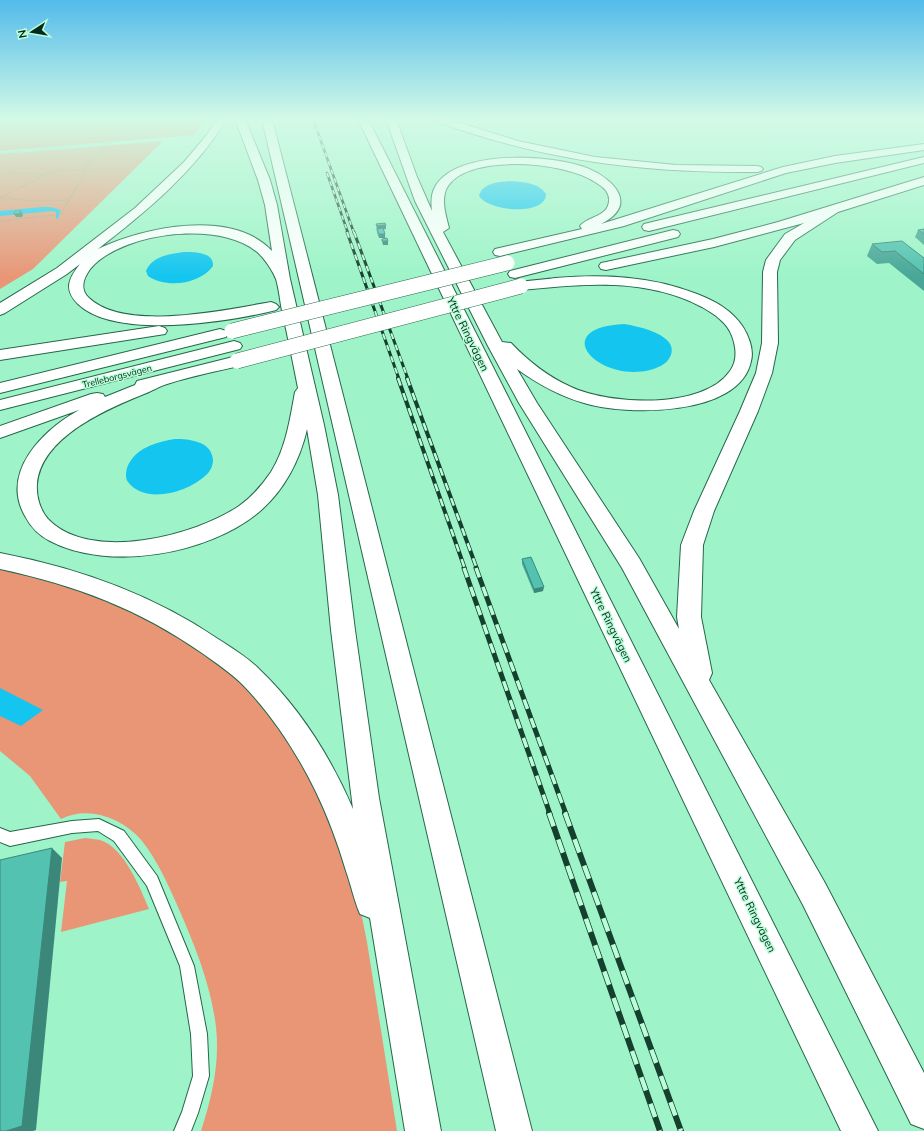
<svg xmlns="http://www.w3.org/2000/svg" width="924" height="1131" font-family="Mulish,sans-serif">
	<style>
		.green { fill: #e99677 }
		.water { fill: #14c5ef }
		.lines { fill: none; stroke-linecap: round; stroke-linejoin: round }
		.service-casing { stroke: #246749; stroke-width: 2 }
		.motorway-casing { stroke: #246749; stroke-width: 2 }
		.path { stroke: #64a886; stroke-width: 1.5; stroke-dasharray: 0.5 1.5; stroke-linecap: butt }
		.service { fill: #fff; fill-rule: evenodd }
		.motorway { fill: #fff; fill-rule: evenodd }
		.rail-far4-casing { stroke: #14402d; stroke-width: 2.5 }
		.rail-far3-casing { stroke: #14402d; stroke-width: 3 }
		.rail-far2-casing { stroke: #14402d; stroke-width: 4 }
		.rail-far1-casing { stroke: #14402d; stroke-width: 5 }
		.rail-casing { stroke: #14402d; stroke-width: 6 }
		.rail-far4 { stroke: #bafdd9; stroke-width: 1.5; stroke-dasharray: 4.5; stroke-linecap: butt }
		.rail-far3 { stroke: #bafdd9; stroke-width: 2; stroke-dasharray: 6; stroke-linecap: butt }
		.rail-far2 { stroke: #bafdd9; stroke-width: 2.5; stroke-dasharray: 8; stroke-linecap: butt }
		.rail-far1 { stroke: #bafdd9; stroke-width: 3.5; stroke-dasharray: 10; stroke-linecap: butt }
		.rail { stroke: #bafdd9; stroke-width: 4.5; stroke-dasharray: 14; stroke-linecap: butt }
		.motorway-bridge-casing { stroke: #246749; stroke-width: 16; stroke-linecap: butt }
		.motorway-bridge { stroke: #fff; stroke-width: 15 }
		.wall { fill: #48a797 }
		.shaded-wall { fill: #3b887b }
		.building { fill: #54c2b0; stroke: #3b887b }
		.labels { text-anchor: middle; dominant-baseline: central; stroke-width: 3; stroke-linejoin: round; paint-order: stroke }
		.far-street-label { font-size: 9px; fill: #042a1a; stroke: #bafdd9 }
		.street-label { font-size: 11px; fill: #042a1a; stroke: #bafdd9 }
	</style>
	<rect width="100%" height="100%" fill="#9ef4c8"/>
	<g class="green">
		<polygon points="0,119 206,119 194,135 0,151"/>
		<polygon points="163,141 33,269 0,289 0,154"/>
		<path d="M0,569L48,579L119,604L160,624L231,672L267,713L295,748L319,789L356,887L367,942L397,1131H201C212,1097 220,1063 216,1027C211,985 195,946 178,907C168,884 157,860 142,841C123,818 88,805 61,819L30,776L0,751Z"/>
		<path d="M85,838C90,839 96,839 100,840C124,847 140,888 149,909L61,932L67,881L60,882L65,842Z"/>
	</g>
	<g class="water">
		<path d="M509,181C522,182 538,182 546,194C546,216 489,212 479,196C482,183 499,182 509,181Z"/>
		<polygon points="42,207 51,207 61,210 59,214 59,218 56,219 56,212 51,211 0,216 0,211"/>
		<path d="M184,252C195,252 214,252 213,266C200,284 167,289 148,276L146,271C152,256 170,254 184,252Z"/>
		<path d="M624,324C637,326 681,335 670,357C666,365 657,368 650,370C598,383 547,328 624,324Z"/>
		<path d="M175,439C189,439 212,441 213,460C213,466 210,472 205,476C188,492 145,505 128,482C125,478 126,472 127,468C134,448 157,442 175,439Z"/>
		<polygon points="0,688 43,710 21,726 0,716"/>
	</g>
	<g class="lines">
		<g class="service-casing">
			<polygon id="service" points="99,819 124,831 157,876 194,966 207,1034 209,1076 198,1113 191,1131 174,1131 182,1112 193,1076 191,1034 180,966 147,886 114,841 98,831 72,833 10,846 0,842 0,828 10,832 72,821"/>
		</g>
		<g class="motorway-casing">
			<g id="motorway">
				<path d="M217,119H227C194,172 147,211 98,249C144,227 232,208 272,251L265,205L258,180L235,119H245L270,180L277,205L290,279L324,425L338,495L355,630L379,798L441,1131H405L370,918L360,914C354,900 351,885 346,871C338,844 328,817 316,792C297,753 273,716 243,685C231,673 216,663 202,653C139,609 75,585 0,569V553C78,568 152,594 218,639C232,648 247,657 259,669C300,708 331,758 353,809L331,630L318,495L307,429C300,460 284,491 259,512C209,554 109,572 50,541C38,535 31,527 25,516C0,472 43,430 79,410L0,438V426L91,394L97,393L103,394L105,397L135,385L137,381L237,356L243,357L245,361L243,365C218,371 192,376 167,384C160,386 152,391 144,394C107,409 41,437 37,484C36,496 40,510 48,519C90,563 195,536 239,506C252,497 262,485 271,472C286,448 290,419 295,392L298,388C293,363 288,337 282,311C280,301 279,289 276,279C273,272 268,264 263,258C230,218 123,231 91,268C84,277 79,289 89,298C125,332 225,310 271,302L276,304L279,307L276,310C230,322 115,340 78,304C63,289 69,278 80,264L67,274L5,313L0,315V303L57,268L135,208L184,162L206,136Z"/>
				<polygon points="262,119 272,119 532,1131 496,1131"/>
				<polygon points="358,119 368,119 878,1131 841,1131"/>
				<path d="M386,119H396L417,177L432,211C431,203 431,194 435,187C456,149 552,154 587,168C614,179 639,205 601,224L783,167L835,156L924,144V150L835,163L786,173L624,226L500,256L495,255L493,252L495,249L582,229L580,226C588,216 608,217 609,201C610,192 602,186 595,182C566,162 470,153 448,186C440,198 446,216 449,228L443,232L502,342L511,343C529,362 547,376 571,387C610,405 703,410 730,371C738,360 736,347 732,336C727,322 714,314 702,307C645,277 582,284 521,290L516,289L514,286L516,283C528,280 542,280 555,278C604,274 651,276 697,294C715,301 732,310 743,327C749,337 754,350 751,361C740,417 625,416 584,403C559,396 538,384 517,369L537,403L639,558L679,629L677,617L681,545L694,511L740,411L756,373L762,343L763,272L766,260L785,234L804,223L714,247L606,270L601,269L599,266L601,263L606,262L713,239L778,222L924,177V185L838,212L795,240L780,260L777,272L778,343L772,373L758,411L714,511L703,545L701,617L712,673L709,680L825,883L924,1073V1129L911,1124L803,905L622,568L519,403L488,346L415,201Z"/>
				<path d="M434,119H448L518,141L595,157L676,165L757,166L761,167L763,169L761,171L757,172C641,173 545,161 435,121Z"/>
				<polygon points="924,157 924,163 649,231 644,230 642,227 644,224"/>
				<polygon points="673,230 678,231 680,234 678,237 515,278 510,277 508,274 510,271"/>
				<polygon points="159,326 165,328 167,331 165,334 0,360 0,350"/>
				<polygon points="220,329 226,331 228,334 226,337 0,393 0,383"/>
				<polygon points="234,341 240,343 242,346 240,349 0,410 0,400"/>
			</g>
		</g>
		<g class="path">
			<polyline points="0,153 110,143 132,132 143,119"/>
			<path d="M0,175L14,172L42,175C29,187 11,187 0,201"/>
			<polyline points="42,175 58,171 83,170"/>
			<path d="M0,197L31,201L69,200L61,214C41,217 20,217 0,222"/>
			<path d="M69,200L84,175L83,173C88,159 102,155 110,143"/>
		</g>
		<use href="#service" class="service"/>
		<use href="#motorway" class="motorway"/>
		<g class="rail-far4-casing">
			<g id="rail-far4">
				<polyline points="313,119 354,233"/>
				<polyline points="327,173 348,233"/>
			</g>
		</g>
		<g class="rail-far3-casing">
			<g id="rail-far3">
				<polyline points="347,232 399,379"/>
				<polyline points="354,232 408,379"/>
			</g>
		</g>
		<g class="rail-far2-casing">
			<g id="rail-far2">
				<polyline points="398,378 465,569"/>
				<polyline points="407,378 477,569"/>
			</g>
		</g>
		<g class="rail-far1-casing">
			<g id="rail-far1">
				<polyline points="464,568 550,814"/>
				<polyline points="476,568 566,814"/>
			</g>
		</g>
		<g class="rail-casing">
			<g id="rail">
				<polyline points="549,813 660,1131"/>
				<polyline points="565,813 681,1131"/>
			</g>
		</g>
		<use href="#rail-far4" class="rail-far4"/>
		<use href="#rail-far3" class="rail-far3"/>
		<use href="#rail-far2" class="rail-far2"/>
		<use href="#rail-far1" class="rail-far1"/>
		<use href="#rail" class="rail"/>
		<g class="motorway-bridge-casing">
			<g id="motorway-bridge">
				<polyline points="232,331 507,263"/>
				<polyline points="237,361 521,286"/>
			</g>
		</g>
		<use href="#motorway-bridge" class="motorway-bridge"/>
	</g>
	<g class="wall">
		<polygon points="376,224 386,225 386,229 384,229 385,234 385,238 379,238 377,233"/>
		<polygon points="924,229 924,245 915,237 918,230"/>
		<polygon points="872,244 924,258 924,291 889,263 877,264 867,256"/>
		<polygon points="522,559 543,591 534,593 522,564"/>
	</g>
	<g class="shaded-wall">
		<polygon points="21,211 23,215 22,217 16,217 14,214"/>
		<polygon points="386,225 386,229 377,230 377,226"/>
		<rect x="379" y="234" width="6" height="4"/>
		<polygon points="382,241 388,241 388,245 383,245"/>
		<polygon points="544,587 543,591 534,593 534,589"/>
		<polygon points="52,848 62,858 36,1130 33,1131 6,1131"/>
	</g>
	<g class="building">
		<polygon points="15,211 21,211 20,213 14,214"/>
		<polygon points="385,223 386,225 377,226 376,224"/>
		<polygon points="383,228 385,234 379,234 377,229"/>
		<polygon points="924,229 924,234 918,230"/>
		<polygon points="387,238 388,241 382,241 382,239"/>
		<polygon points="902,241 924,258 924,274 895,251 882,252 872,244"/>
		<polygon points="531,557 544,587 534,589 522,559"/>
		<polygon points="52,848 22,1126 6,1131 0,1131 0,860"/>
	</g>
	<linearGradient id="sky" x2="0" y2="1"><stop stop-color="#53bbeb"/><stop offset="0.43" stop-color="#d3fae6"/><stop offset="1" stop-color="#d3fae6" stop-opacity="0"/></linearGradient>
	<rect width="924" height="277" fill="url(#sky)"/>
	<g class="labels">
		<g class="far-street-label">
			<text transform="translate(117 376) rotate(-14)">Trelleborgsvägen</text>
		</g>
		<g class="street-label">
			<text transform="translate(468 334) rotate(64)">Yttre Ringvägen</text>
			<text transform="translate(611 625) rotate(64)">Yttre Ringvägen</text>
			<text transform="translate(755 915) rotate(64)">Yttre Ringvägen</text>
		</g>
	</g>
	<g transform="translate(32 32) rotate(258)" stroke="#bafdd9" stroke-width="3" paint-order="stroke">
	<path d="M0-3L7 15L0 10L-7 15Z" fill="#042a1a"/>
	<text y="-6" font-size="11" font-weight="bold" text-anchor="middle" fill="#042a1a">N</text>
	</g>
</svg>
